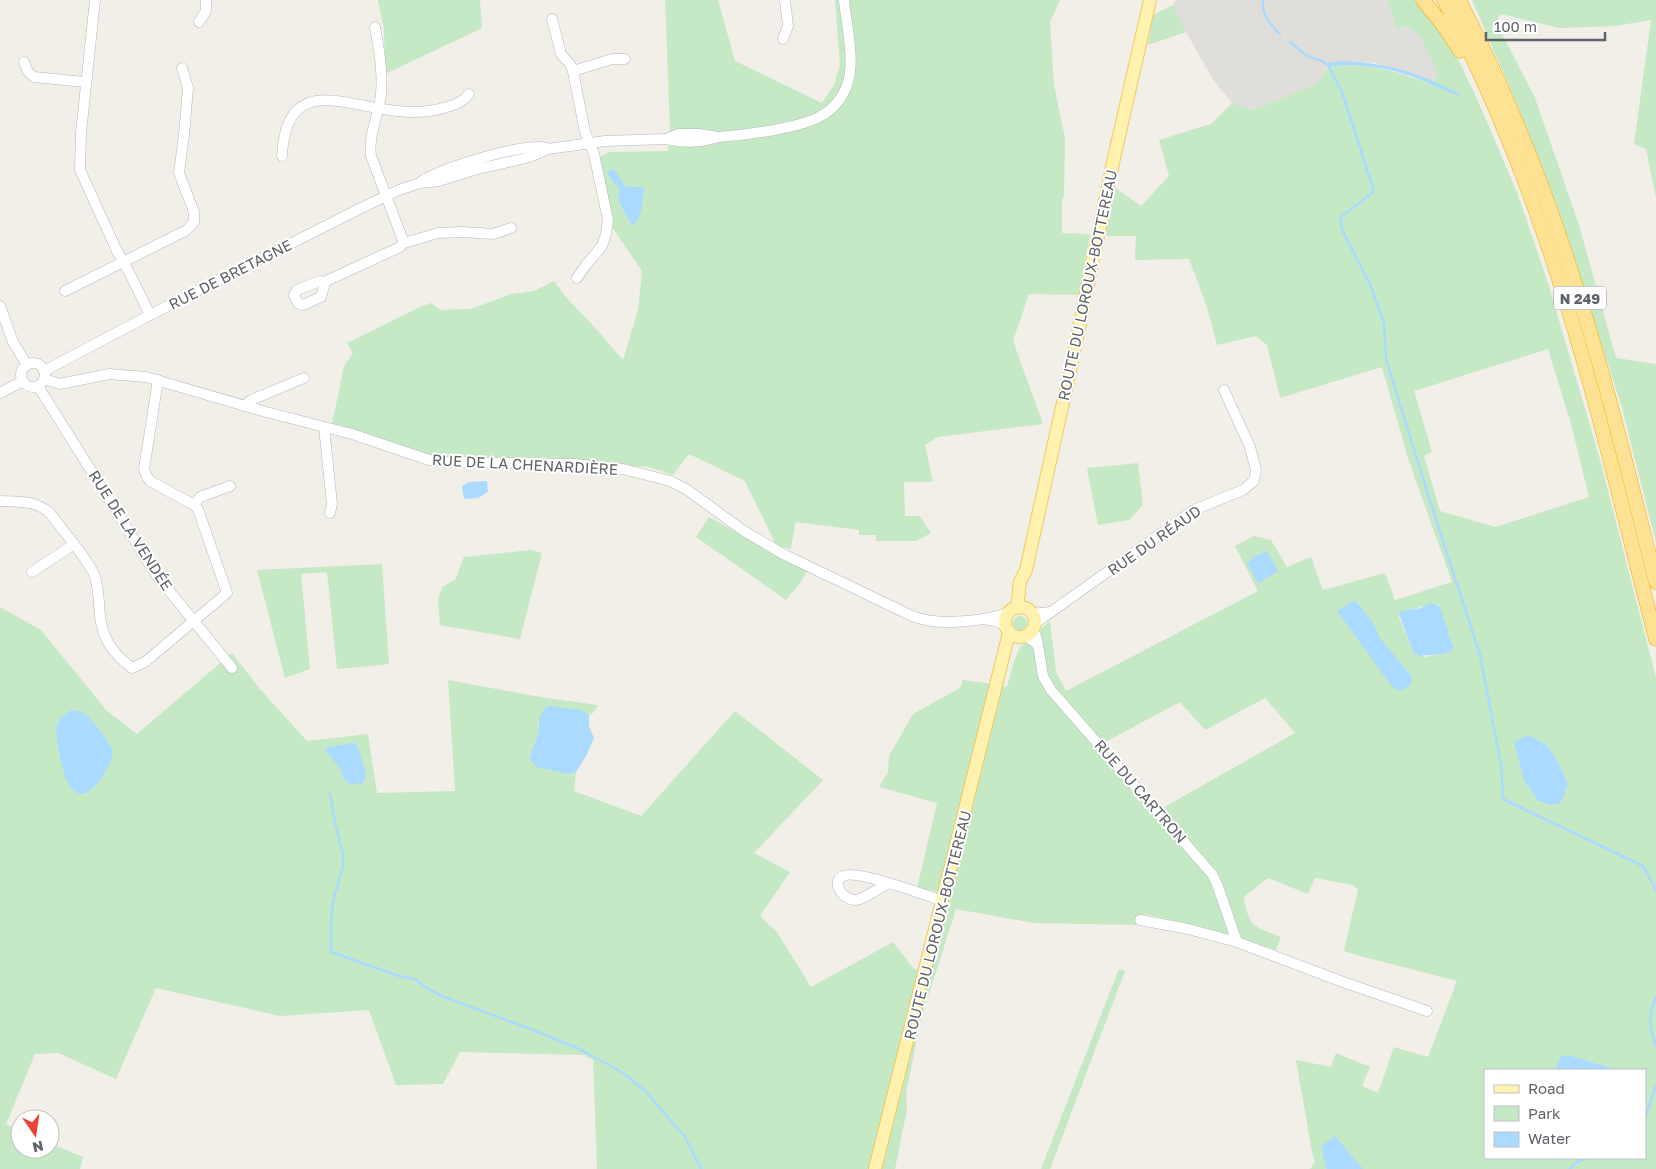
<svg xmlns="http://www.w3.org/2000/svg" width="1656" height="1169" font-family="'Golos Text',sans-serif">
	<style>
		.industrial { fill: #e0deda }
		.green { fill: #c5e8c5; fill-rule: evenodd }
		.water { fill: #aadaff }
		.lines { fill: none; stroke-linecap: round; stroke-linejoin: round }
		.stream { stroke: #aadaff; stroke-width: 2.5 }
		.minor-casing { stroke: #b5b8bc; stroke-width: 11 }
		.major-casing { stroke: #f2c960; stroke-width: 14 }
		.highway-casing { stroke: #f9ab00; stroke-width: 15 }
		.minor { stroke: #fff; stroke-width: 10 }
		.major { stroke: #fff2af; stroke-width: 12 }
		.highway { stroke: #fde293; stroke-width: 14 }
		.labels { text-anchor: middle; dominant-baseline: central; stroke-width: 4; stroke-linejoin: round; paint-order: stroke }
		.shield { fill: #fff; stroke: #8f9295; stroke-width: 1 }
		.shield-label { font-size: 14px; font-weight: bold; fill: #5f6368 }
		.street-label { font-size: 15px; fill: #5f6368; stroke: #fff }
	</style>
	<rect width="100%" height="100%" fill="#f1efe8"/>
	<polygon class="industrial" points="1176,0 1387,0 1396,28 1409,27 1420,37 1438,74 1433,81 1376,63 1342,61 1328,63 1329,67 1317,84 1253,110 1232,103 1214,81 1186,32 1173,5"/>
	<g class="green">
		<polygon points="378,0 480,0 482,28 385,74 384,29"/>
		<path d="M665,0H718L735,61L822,103L834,85L840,65L835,0H1060L1050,22L1054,85L1065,138L1064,196L1062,199V233L1090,234L1079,295L1029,294L1013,341L1043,424L938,437L925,445L933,482H904L905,516H920L931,533L916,541H876V535H859V530L795,522L791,549L776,545L745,481L689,454L673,475L649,467L540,460L435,457L332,424L344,366L353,353L347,343L422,306L431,303L440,310L471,309L511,294L534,291L554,281L565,296L597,330L623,360L638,310L642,271L612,227L599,157L609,152L668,151L670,129ZM607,174L619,176L626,187L632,226L621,206V191L617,184L610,179Z"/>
		<path d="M1387,0H1423L1456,55L1474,92L1517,192L1548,283L1599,456L1656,678V1169H1310L1315,1162L1312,1152L1296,1060L1331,1067L1336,1053L1370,1067L1362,1086L1378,1093L1394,1047L1428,1057L1457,981L1364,957L1344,951L1358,889L1352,885L1315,878L1308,894L1268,878L1244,897C1248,927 1255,927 1281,937L1276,950L1200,926L1144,914L1137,925L1034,923L956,909L921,1019L906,1093L907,1109L895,1169H597L593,1060L584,1055L460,1052L443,1084L396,1085L369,1010L280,1016L156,988L116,1079L58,1053L35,1054L6,1124L20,1130V1149H50V1143L83,1157L80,1169H0V607L41,630L107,711L137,734L232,653L259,688L307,741L368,734L377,793L455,791L448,680L546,698L598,705L593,713L589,715C569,704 557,715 538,724V733L530,755L569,774L576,772L574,791L641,816L735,711L823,780L754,853L790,872L760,916L777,932L811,987L893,942L914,969L920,970L942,892L917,888L937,803L879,787L888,772L889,756L913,714L960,688L963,680L993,684L1007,687L1014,661L1020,647L1050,621L1056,672L1066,691L1258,591L1235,546L1254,536L1271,540L1287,567L1311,557L1323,590L1385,573L1395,600L1452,582L1408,458L1382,367L1280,398L1267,345L1256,336L1217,345L1206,304L1189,259L1135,260L1136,236H1103L1114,187L1141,206L1169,176L1159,140L1211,124L1232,103L1253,110L1316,84L1329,67C1378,59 1412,80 1458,92L1445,88L1433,81L1438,74L1420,37L1409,27L1396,28ZM1548,349L1571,424L1589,497L1496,527L1440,511L1424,456L1432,452L1414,391ZM1438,604L1453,647L1449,652L1424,657L1412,649L1399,617V611C1413,610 1425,605 1438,604ZM1265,698L1295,733L1154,813L1096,747L1180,702L1205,730ZM1547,745L1559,764L1568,784L1552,805L1538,801L1524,780ZM1568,1055L1618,1070H1645V1158H1485V1070H1555V1068Z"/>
		<polygon points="1472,0 1656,0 1656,198 1646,149 1634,144 1651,20 1615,26 1560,28 1500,14 1497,24 1535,98 1579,225 1616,358 1656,364 1656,543 1622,408 1559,212 1521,114"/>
		<polygon points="1173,5 1186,32 1148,45 1153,15"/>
		<polygon points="1138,463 1143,505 1129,520 1098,525 1087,468"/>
		<polygon points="709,517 807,571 800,583 786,600 696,537"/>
		<polygon points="531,550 542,553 520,639 440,625 438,600 442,587 455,580 464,557"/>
		<polygon points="382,564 389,664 337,669 327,572 301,574 310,669 285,678 257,570"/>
		<circle cx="1020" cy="623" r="7"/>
		<polygon points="1119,969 1125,971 1050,1169 1041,1169"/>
	</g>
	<g class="water">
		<path d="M1342,61C1371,62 1399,67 1426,78C1437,82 1447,89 1458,92L1460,96C1447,92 1436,86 1424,81C1393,69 1361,62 1329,67L1328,63Z"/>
		<path d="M612,169L615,170L626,187H644C642,200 643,219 632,226L621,206L618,195L620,191C617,183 609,180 607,172Z"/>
		<polygon points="487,481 488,492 478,498 464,499 462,486 469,482"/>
		<polygon points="1267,551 1278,571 1258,583 1247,563 1254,557"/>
		<path d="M1355,600C1363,611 1377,624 1379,637L1412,677L1411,684L1401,691L1394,689L1337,611Z"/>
		<polygon points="1429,604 1436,604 1440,607 1453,647 1452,651 1442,654 1418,656 1412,649 1399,614 1399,611 1421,608"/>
		<path d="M549,706L580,710L589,715V726L594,738L586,756L576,772L569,774L537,767L530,760C530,751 535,744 537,736C540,726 537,711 549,706Z"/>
		<path d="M73,710C77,711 80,711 84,713C90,717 110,742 112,750C114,762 95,794 81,794C76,793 71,789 69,785C63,775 54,737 57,725C59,718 66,712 73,710Z"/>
		<polygon points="1528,735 1547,745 1559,764 1568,784 1564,795 1559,804 1552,805 1538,801 1524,780 1514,742"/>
		<polygon points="354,743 357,744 366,774 363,783 350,784 344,779 340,768 326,751 327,747"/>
		<polygon points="1568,1055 1618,1070 1555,1070 1560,1057"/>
		<polygon points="1335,1136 1363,1169 1327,1169 1321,1147"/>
	</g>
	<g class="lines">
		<g class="stream">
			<path d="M1263,0C1262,15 1269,24 1280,34"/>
			<polyline points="1290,42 1307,56 1322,61 1328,65 1342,92 1373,188 1372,193 1342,216 1340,220 1343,232 1370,284 1384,323 1386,359 1431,504 1480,655 1501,765 1503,799 1643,866 1656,890"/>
			<polyline points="330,794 335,823 343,854 343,867 333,901 331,923 331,952 399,976 415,979 423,986 444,997 528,1028 577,1048 611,1066 626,1075 646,1092 685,1137 701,1169"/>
			<path d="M1656,997C1648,1018 1649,1026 1656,1046"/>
			<polyline points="1645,1118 1656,1086"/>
			<polyline points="1570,1169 1575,1163 1586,1158"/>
		</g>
		<g class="minor-casing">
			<g id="minor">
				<polyline points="95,0 81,133 80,170 117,251 130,274 150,315"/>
				<polyline points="552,19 561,54 570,64 573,71 585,132 594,154 608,220 606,234 602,246 586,265 577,278"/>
				<polyline points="199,22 206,11 206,0"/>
				<path d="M375,27C379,49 383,71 381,94C379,114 368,135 371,156L404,243"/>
				<polyline points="783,39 788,26 785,0"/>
				<polyline points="24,62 28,72 34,77 85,82"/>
				<polyline points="573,71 612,59 625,59"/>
				<path d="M679,134H699L718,137C700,143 684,143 666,139Z"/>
				<path d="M718,137C745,135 795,129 819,117C836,109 848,91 850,72C853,52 846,21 844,0"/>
				<path d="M282,156C286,73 344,106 397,111C414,113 431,112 447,107C456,104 463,102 469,94"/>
				<path d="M422,181C443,168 524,142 547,148"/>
				<polyline points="324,282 324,286 321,297 303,305 298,303 294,295 297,290 320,281 324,282 400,247 404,243 438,233 463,232 493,234 511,228"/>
				<polyline points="65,291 187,230 194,222 194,212 179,173 184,135 188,88 182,68"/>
				<polyline points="0,306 13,342 27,365"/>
				<circle cx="33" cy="375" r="12"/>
				<polyline points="44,371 150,315 361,208 399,190 420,183 439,181 474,170 530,157 548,149 605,141 666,139"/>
				<path d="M44,379L60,384L109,374L146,377L266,412L352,434L429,460L445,462L575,464L623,469L670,481L686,489L744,531L783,554L912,616C936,625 959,622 984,619"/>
				<polyline points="38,386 157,576 232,668"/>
				<polyline points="0,393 23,381"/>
				<polyline points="244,406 251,400 304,378"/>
				<polyline points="324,427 332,504 330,513"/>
				<path d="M0,501C19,502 34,500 50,513C63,531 83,553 93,572C98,582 98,592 99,603C100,633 107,649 132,668L145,662L227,593L198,509L194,505L150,481L146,475L144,469L158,380"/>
				<polyline points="194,505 200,497 230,486"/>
				<polyline points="32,572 73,545"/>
				<polyline points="1051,612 1194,510 1243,490 1254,481 1256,470 1250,447 1224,390"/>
				<polyline points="1031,614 1051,612 1034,624"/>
				<polyline points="1005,626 999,622 984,619 1009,613"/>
				<polyline points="1026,636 1038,645 1036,636 1032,630"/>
				<polyline points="1038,645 1043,676 1051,690 1212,874 1217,884 1237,942 1343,982 1427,1011"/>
				<path d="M889,883C879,887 864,900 855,900C844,900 830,883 843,876C855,869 926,895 943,901"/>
				<polyline points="1140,920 1188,929 1237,942"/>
			</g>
		</g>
		<g class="major-casing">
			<g id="major">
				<circle cx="1020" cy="622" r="15"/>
				<polyline points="1017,608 1020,582 1026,570 1070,371 1114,158 1150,0"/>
				<polyline points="875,1169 1009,633"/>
			</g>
		</g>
		<g class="highway-casing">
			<g id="highway">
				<polyline points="1423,0 1446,29 1460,51"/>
				<path d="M1444,0C1484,77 1518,158 1546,240C1591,371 1621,506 1656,639"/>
				<path d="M1459,0C1507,93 1546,190 1577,290C1608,386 1631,485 1656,582"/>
			</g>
		</g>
		<use href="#minor" class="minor"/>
		<use href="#major" class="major"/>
		<use href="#highway" class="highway"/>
	</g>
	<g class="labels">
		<rect class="shield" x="1554" y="286.5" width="52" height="23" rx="4"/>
		<g class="shield-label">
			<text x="1580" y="298">N 249</text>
		</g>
		<g class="street-label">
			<text transform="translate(230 274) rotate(-27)">RUE DE BRETAGNE</text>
			<text transform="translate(1087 285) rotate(-78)">ROUTE DU LOROUX-BOTTEREAU</text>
			<text transform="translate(525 464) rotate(3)">RUE DE LA CHENARDIÈRE</text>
			<text transform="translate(131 530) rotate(57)">RUE DE LA VENDÉE</text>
			<text transform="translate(1154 540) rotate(-35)">RUE DU RÉAUD</text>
			<text transform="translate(1141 791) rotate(49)">RUE DU CARTRON</text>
			<text transform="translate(937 925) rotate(-76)">ROUTE DU LOROUX-BOTTEREAU</text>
		</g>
	</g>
	<rect x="1484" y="1069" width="162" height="90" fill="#ffffff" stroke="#bfc1c3"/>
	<rect x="1494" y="1085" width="25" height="8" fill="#fff2af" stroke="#bfc1c3"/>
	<text x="1528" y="1094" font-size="15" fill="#5f6368">Road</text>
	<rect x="1494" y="1106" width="25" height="15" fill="#c5e8c5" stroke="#bfc1c3"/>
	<text x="1528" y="1119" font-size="15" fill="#5f6368">Park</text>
	<rect x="1494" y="1132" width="25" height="15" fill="#aadaff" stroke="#bfc1c3"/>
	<text x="1528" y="1144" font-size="15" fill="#5f6368">Water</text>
	<g transform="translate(35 1134) rotate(167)"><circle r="24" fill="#ffffff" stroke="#bfc1c3"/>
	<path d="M0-4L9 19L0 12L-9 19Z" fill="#ea4335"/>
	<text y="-8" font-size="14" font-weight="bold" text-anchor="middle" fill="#5f6368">N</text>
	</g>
	<path d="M1486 32v8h119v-8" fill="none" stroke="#5f6368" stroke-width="2.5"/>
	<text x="1494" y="32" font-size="15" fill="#5f6368" stroke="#ffffff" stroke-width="4" paint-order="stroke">100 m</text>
</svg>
